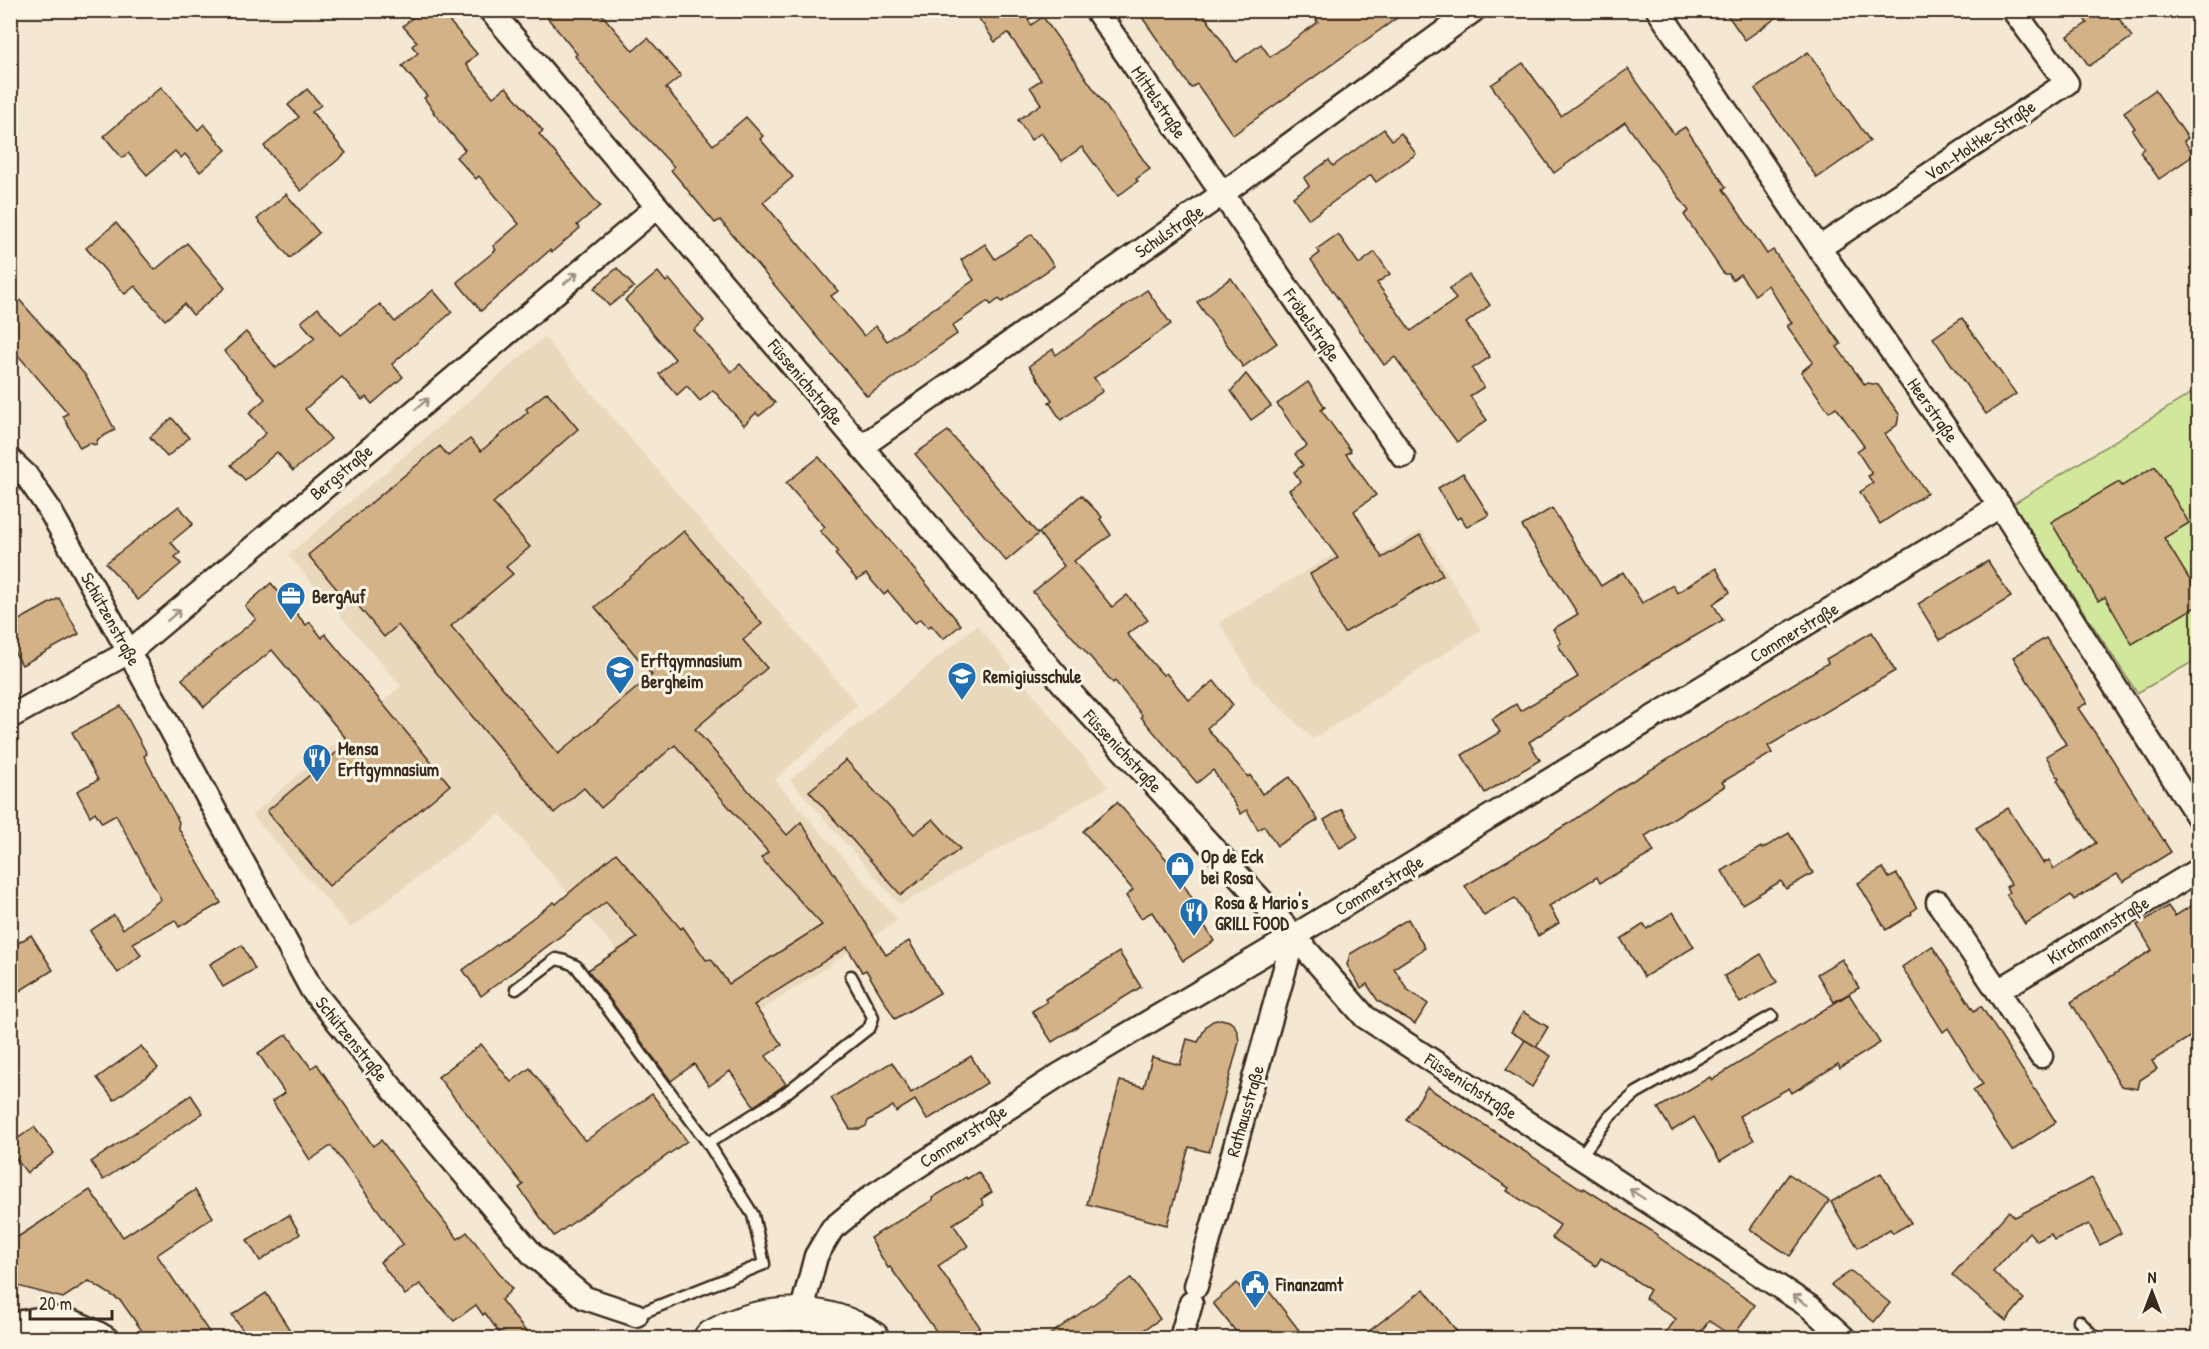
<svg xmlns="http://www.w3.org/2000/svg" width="2209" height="1349" font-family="'Patrick Hand',sans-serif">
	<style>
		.built { fill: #ead8bc }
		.green { fill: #d0e79c; stroke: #86885d; stroke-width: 1.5 }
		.building { fill: #d4b287; stroke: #3b2a1e; stroke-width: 1.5 }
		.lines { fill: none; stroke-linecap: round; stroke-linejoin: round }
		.lane-casing { stroke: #3b2a1e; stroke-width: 15 }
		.street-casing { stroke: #3b2a1e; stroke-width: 27 }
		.secondary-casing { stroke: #3b2a1e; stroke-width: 36 }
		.lane { stroke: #fcf5e5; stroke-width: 10 }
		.street { stroke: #fcf5e5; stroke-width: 22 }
		.secondary { stroke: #fcf5e5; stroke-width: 32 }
		.oneway { stroke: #9c9082 }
		.labels { text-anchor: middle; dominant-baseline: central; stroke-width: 6; stroke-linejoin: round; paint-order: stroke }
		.street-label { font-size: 18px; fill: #3b2a1e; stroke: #fcf5e5 }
		.poi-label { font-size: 18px; font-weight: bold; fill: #3b2a1e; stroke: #fcf5e5; text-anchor: start }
	</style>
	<rect width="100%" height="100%" fill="#f4e8d2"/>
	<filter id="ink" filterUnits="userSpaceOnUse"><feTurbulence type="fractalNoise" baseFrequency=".0167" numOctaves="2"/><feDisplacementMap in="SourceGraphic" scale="12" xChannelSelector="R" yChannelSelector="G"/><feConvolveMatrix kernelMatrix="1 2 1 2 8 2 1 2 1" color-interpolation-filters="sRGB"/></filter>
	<g filter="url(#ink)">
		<g class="built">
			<polygon points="544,337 858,705 775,780 898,920 753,1016 626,961 500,814 351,928 252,815 401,686 288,555"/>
			<polygon points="1422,530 1481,630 1313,739 1255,683 1219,622 1367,535 1380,554"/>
			<polygon points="977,625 1108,787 900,905 790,780"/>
		</g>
		<polygon class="green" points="2198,389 2198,659 2137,693 2013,504"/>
		<g class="building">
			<polygon points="421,10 440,10 477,54 466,64 493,97 506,87 543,131 539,134 600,206 577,225 580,228 552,252 550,250 481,311 457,282 496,250 493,246 519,224 479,176 476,179 456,157 465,150 433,112 434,111 424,98 427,96 402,66 418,53 412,46 417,42 403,26"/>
			<polygon points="541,10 598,10 633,51 648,38 681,76 666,88 713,145 746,117 763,136 760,139 793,177 763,202 838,291 831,296 864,336 876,326 887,341 974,280 961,260 985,244 995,259 1032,234 1054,266 1002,302 999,299 991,305 988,301 952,326 957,334 867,396 720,220 715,223 671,170 674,167 605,93 575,56 577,54"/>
			<polygon points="973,10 1042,10 1028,20 1031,25 1043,17 1150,169 1136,179 1138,181 1118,196 1082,147 1062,161 1041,133 1031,140 1018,120 1041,104 1030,87 1041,80 1008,33 995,42"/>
			<polygon points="1137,10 1201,10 1236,62 1261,44 1270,57 1318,22 1316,20 1330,10 1408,10 1233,135 1197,84 1191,88"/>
			<polygon points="1724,10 1787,10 1745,40"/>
			<polygon points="2079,10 2113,10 2132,37 2089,66 2068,36 2087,23"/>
			<polygon points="1808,52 1870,141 1817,178 1755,89"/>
			<polygon points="1523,63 1561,116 1628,69 1674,134 1685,127 1726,187 1723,189 1767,254 1773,250 1841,344 1837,347 1865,385 1868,383 1878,385 1899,414 1897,425 1885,434 1927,493 1880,524 1860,492 1873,483 1868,476 1872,474 1857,451 1864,446 1836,407 1829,412 1801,372 1813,362 1787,326 1792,323 1768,285 1755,295 1740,274 1732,280 1729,274 1724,274 1684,215 1689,211 1625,122 1554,173 1491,85"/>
			<polygon points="161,87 198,130 204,124 226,150 200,172 185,154 181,158 175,151 147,175 128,153 122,158 104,136"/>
			<polygon points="307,89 321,105 312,112 346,153 301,191 264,146 299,117 288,105"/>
			<polygon points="2155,90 2188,138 2184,141 2194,155 2159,179 2140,152 2144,148 2132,130 2135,128 2124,112"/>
			<polygon points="1384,129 1392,140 1401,133 1416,154 1376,182 1371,175 1309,219 1293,197 1309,186 1304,178 1329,160 1333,166"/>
			<polygon points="286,194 319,233 290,258 257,219"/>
			<polygon points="116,223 155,270 187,243 225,288 193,315 184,304 165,320 135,286 125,294 86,248"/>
			<polygon points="1338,234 1359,264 1375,252 1390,274 1377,283 1411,331 1456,299 1449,289 1469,275 1490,305 1466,323 1490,357 1472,369 1484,387 1470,396 1487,420 1457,442 1395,357 1384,365 1311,260 1320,253 1317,249"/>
			<polygon points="617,268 634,287 609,306 594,288"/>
			<polygon points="658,272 666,282 669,279 700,316 704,321 694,330 731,372 740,364 775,403 759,416 756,413 744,425 713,390 700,401 687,386 677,395 659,374 675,359 625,300"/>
			<polygon points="1231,278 1277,343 1243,367 1197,302"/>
			<polygon points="10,289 86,376 115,430 98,439 96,445 89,443 80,448 63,416 68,413 10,346"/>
			<polygon points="433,290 452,312 392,364 403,377 372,404 366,397 362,400 342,377 305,409 331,439 293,471 277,452 245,480 231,465 266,433 249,413 265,399 224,351 246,332 276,368 315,338 301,322 318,308 341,335 380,304 395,322"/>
			<polygon points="1147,290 1171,324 1094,378 1103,391 1061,420 1049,402 1052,400 1029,366 1053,349 1056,355"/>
			<polygon points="1962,318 2016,394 1986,414 1933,338"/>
			<polygon points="1246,374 1271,406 1251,420 1231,391"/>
			<polygon points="1308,382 1325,407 1321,410 1351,451 1346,454 1376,495 1354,511 1382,558 1420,535 1443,575 1344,633 1310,574 1338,558 1289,490 1301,482 1294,472 1303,465 1295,454 1307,446 1277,404"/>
			<polygon points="547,392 578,429 493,503 530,547 506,567 513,574 451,626 558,754 652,675 595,607 684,531 762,624 743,640 767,668 695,729 787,835 801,822 886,955 909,941 940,993 895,1019 866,970 862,972 847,947 754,1005 782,1045 766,1056 786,1084 754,1106 730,1071 709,1086 694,1064 671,1081 588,970 637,938 606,902 481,996 463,970 554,902 556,904 616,853 681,929 683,927 706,960 711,959 729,984 822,925 761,858 768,852 675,745 601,808 584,788 554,813 461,703 398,625 384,637 345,590 341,594 308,555 440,446 448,456 470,439 481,451 528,412 526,409"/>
			<polygon points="172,418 189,438 167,457 150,437"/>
			<polygon points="948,431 1038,534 1006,561 915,454"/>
			<polygon points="819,457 961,625 943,639 931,625 928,628 920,619 915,623 888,591 884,595 866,574 857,580 835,554 838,551 820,531 825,527 786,483"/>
			<polygon points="2155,466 2189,523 2164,538 2199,595 2199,605 2132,644 2105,597 2098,601 2051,522 2119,482 2122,486"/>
			<polygon points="1463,473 1489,515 1467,527 1461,517 1457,519 1438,488"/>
			<polygon points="1081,495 1102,517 1100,519 1111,535 1074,561 1112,607 1127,595 1148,620 1127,634 1163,675 1166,673 1189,700 1214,681 1233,705 1207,728 1248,777 1250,775 1262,794 1290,777 1318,820 1277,846 1264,826 1258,830 1247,810 1241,814 1213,770 1197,783 1141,717 1142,715 1115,681 1113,683 1033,592 1064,566 1039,533"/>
			<polygon points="179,506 193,524 171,542 180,553 175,557 181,564 138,600 106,563"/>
			<polygon points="1552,508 1601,586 1623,572 1642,603 1673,585 1677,593 1716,568 1730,592 1713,604 1723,620 1650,662 1579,707 1580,709 1529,742 1540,760 1485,793 1462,755 1500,732 1492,719 1516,704 1520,711 1578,677 1558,645 1561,643 1553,629 1578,614 1522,526"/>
			<polygon points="1988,561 2011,597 1940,640 1918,604"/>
			<polygon points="271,583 306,625 310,622 322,638 325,634 450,785 329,886 267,811 349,742 272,650 204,707 182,679 256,619 245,606"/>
			<polygon points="59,598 79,634 22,665 10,644 10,625"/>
			<polygon points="1872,632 1895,671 1768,746 1772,753 1722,782 1725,786 1645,836 1654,852 1600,883 1597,877 1549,906 1559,923 1538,936 1515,898 1484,916 1465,886 1569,823 1617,790 1828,663 1826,659"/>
			<polygon points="2046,638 2087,703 2078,708 2106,749 2171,852 2123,882 2117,874 2074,900 2071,895 2025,924 2006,894 2009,892 2006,887 2011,884 1976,828 2008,808 2043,863 2049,860 2054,869 2096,843 2057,780 2059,779 2046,756 2066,744 2013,657"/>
			<polygon points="121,706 147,754 144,756 179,822 178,827 221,903 179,927 175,920 133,943 141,955 118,973 99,948 101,947 90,931 114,915 123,929 161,899 116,815 102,823 95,812 90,816 77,791 98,780 72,732"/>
			<polygon points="846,760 914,834 933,819 960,849 901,895 809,791"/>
			<polygon points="1117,802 1173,867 1203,916 1200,918 1214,941 1183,961 1152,912 1141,918 1126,896 1133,890 1083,831"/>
			<polygon points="1342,809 1358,837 1340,848 1324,820"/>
			<polygon points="1789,833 1813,873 1786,889 1781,881 1742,904 1722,871 1761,847 1762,849"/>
			<polygon points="1883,868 1889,878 1897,874 1917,908 1911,912 1912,914 1886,930 1858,883"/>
			<polygon points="2199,901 2199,1031 2152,1061 2157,1069 2140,1080 2138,1089 2121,1086 2071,1002 2152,950 2137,925 2168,906 2175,916"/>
			<polygon points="1673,912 1694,947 1644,977 1621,939 1644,924 1647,929"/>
			<polygon points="1408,919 1425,948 1394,968 1407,989 1428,1004 1415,1024 1378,1001 1367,984 1361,988 1347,965 1350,954"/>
			<polygon points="31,935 53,970 10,997 10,948"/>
			<polygon points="242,945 255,969 223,987 210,964"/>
			<polygon points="1932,946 1974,1011 1981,1006 2056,1122 2012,1151 1973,1090 1983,1084 1948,1028 1943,1032 1902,967"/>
			<polygon points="1119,952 1141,987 1052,1042 1032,1011 1047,1002 1045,999"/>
			<polygon points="1761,954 1777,982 1740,1003 1724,976"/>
			<polygon points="1842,959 1859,988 1834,1002 1817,974"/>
			<polygon points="1849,994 1880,1043 1840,1068 1838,1064 1792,1093 1789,1088 1739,1116 1754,1140 1720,1161 1694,1117 1672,1131 1658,1108 1710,1077 1712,1080"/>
			<polygon points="1523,1012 1548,1027 1536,1047 1511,1032"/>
			<polygon points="1221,1019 1229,1021 1235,1026 1238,1034 1239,1042 1209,1152 1189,1147 1167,1225 1087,1204 1120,1081 1144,1087 1152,1057 1180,1065 1187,1039 1198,1042 1206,1026 1213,1021"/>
			<polygon points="287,1034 311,1068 317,1064 373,1146 381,1140 458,1239 467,1232 512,1289 501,1300 531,1338 503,1338 485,1313 483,1315 476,1305 454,1321 420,1284 405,1295 380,1262 403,1244 331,1146 310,1160 272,1101 285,1093 258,1053"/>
			<polygon points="1525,1040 1551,1056 1532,1087 1506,1070"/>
			<polygon points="481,1044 511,1082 530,1068 585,1141 652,1094 687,1141 554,1236 519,1188 523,1185 438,1077"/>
			<polygon points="141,1046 158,1068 114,1100 97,1078"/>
			<polygon points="971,1056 987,1083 927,1120 915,1100 896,1112 893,1106 868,1121 866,1126 860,1129 850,1129 831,1098 892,1062 911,1093"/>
			<polygon points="1427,1087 1583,1190 1584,1188 1658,1235 1657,1236 1707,1272 1755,1305 1733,1337 1709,1321 1696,1338 1662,1338 1676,1319 1645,1298 1650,1290 1601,1258 1596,1266 1552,1238 1560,1225 1507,1191 1509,1188 1406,1120"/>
			<polygon points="191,1095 203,1113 103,1180 91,1162"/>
			<polygon points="34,1127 54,1153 27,1173 10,1151 10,1144"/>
			<polygon points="978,1172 992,1192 981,1199 984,1205 953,1224 968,1246 938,1266 980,1327 965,1338 941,1338 890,1267 888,1268 870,1238 933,1200 932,1198 966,1177 967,1179"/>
			<polygon points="1881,1173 1911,1223 1893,1233 1890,1229 1858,1248 1831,1202"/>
			<polygon points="1789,1174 1829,1201 1790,1256 1750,1229"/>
			<polygon points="2092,1178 2121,1233 2100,1245 2089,1224 2054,1240 2051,1234 2037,1241 2029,1232 1993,1272 2024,1299 2006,1321 1952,1275 2009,1211 2015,1217"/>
			<polygon points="90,1190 123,1237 195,1190 213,1217 157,1255 213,1338 147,1338 121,1301 89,1281 63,1298 10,1284 10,1242"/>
			<polygon points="289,1215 300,1234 260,1261 247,1240"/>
			<polygon points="1851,1271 1890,1303 1874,1322 1831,1285"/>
			<polygon points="1131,1278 1160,1319 1132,1338 1045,1338"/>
			<polygon points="1262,1282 1305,1338 1241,1338 1213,1303 1237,1283 1246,1295"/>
			<polygon points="1424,1289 1462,1338 1360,1338"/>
			<polygon points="266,1293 295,1338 248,1338 232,1315"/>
		</g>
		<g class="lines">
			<g class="lane-casing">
				<g id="lane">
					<polyline points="516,989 556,959 565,961 576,966 708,1143 753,1215 764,1264 636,1315"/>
					<polyline points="708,1143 777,1100 870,1027 873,1017 851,976"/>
					<polyline points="1580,1157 1610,1116 1636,1093 1772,1016"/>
					<polyline points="2079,1321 2095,1338"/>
				</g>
			</g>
			<g class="street-casing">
				<g id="street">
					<polyline points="490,10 1077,700 1294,936 1365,1017 1810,1307 1844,1338"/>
					<polyline points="1096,10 1403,456"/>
					<polyline points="1658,10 1819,248 2000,506 2198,817"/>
					<polyline points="1819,248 2067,83 2013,10"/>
					<polyline points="861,447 1222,194 1474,10"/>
					<polyline points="10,460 26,475 48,507 129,652 312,990 414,1115 533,1255 585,1298 636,1315"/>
					<polyline points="10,717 129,652 657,207"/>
					<polyline points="1938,902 1998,991 2198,870"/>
					<polyline points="1998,991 2041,1056"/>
					<polyline points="1196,1286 1294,936"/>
					<polyline points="801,1314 816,1256 832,1229 872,1196 1059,1075 1294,936 2000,506"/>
					<path d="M10,1325C52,1314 68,1315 106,1338"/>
					<polyline points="1181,1338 1191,1303"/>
				</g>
			</g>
			<g class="secondary-casing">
				<g id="secondary">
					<polyline points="10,1333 19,1338"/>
					<path d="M710,1338C759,1308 823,1305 873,1338"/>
				</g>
			</g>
			<use href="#lane" class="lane"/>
			<use href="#street" class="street"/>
			<use href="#secondary" class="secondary"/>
		</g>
		<defs><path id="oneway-shaft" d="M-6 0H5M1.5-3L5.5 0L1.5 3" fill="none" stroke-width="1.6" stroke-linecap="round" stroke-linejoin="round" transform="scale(1.5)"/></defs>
		<g class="oneway">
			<use href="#oneway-shaft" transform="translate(571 278) rotate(-40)"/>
			<use href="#oneway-shaft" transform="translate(422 404) rotate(-40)"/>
			<use href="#oneway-shaft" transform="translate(174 615) rotate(-41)"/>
			<use href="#oneway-shaft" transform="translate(1637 1194) rotate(-147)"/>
			<use href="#oneway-shaft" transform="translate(1800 1300) rotate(-147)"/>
		</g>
	</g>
	<defs>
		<g id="office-pin" transform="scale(1.5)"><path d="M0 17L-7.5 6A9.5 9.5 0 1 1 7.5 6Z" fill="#1f6fb2" stroke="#fcf5e5"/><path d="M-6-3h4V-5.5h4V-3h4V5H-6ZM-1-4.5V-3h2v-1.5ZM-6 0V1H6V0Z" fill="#fff"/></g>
		<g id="school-pin" transform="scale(1.5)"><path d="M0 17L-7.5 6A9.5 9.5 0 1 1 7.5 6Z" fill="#1f6fb2" stroke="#fcf5e5"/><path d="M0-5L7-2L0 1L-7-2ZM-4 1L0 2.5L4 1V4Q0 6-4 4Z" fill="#fff"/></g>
		<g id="restaurant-pin" transform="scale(1.5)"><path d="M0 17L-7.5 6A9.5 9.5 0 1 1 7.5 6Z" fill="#1f6fb2" stroke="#fcf5e5"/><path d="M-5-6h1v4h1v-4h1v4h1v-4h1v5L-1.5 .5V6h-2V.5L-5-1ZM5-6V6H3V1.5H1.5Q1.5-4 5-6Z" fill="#fff"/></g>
		<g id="shop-pin" transform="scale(1.5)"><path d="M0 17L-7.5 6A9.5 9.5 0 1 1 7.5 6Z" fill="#1f6fb2" stroke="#fcf5e5"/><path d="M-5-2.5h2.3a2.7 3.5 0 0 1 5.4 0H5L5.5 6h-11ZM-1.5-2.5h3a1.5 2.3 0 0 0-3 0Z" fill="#fff"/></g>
		<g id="civic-pin" transform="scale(1.5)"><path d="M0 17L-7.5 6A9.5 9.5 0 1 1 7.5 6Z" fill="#1f6fb2" stroke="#fcf5e5"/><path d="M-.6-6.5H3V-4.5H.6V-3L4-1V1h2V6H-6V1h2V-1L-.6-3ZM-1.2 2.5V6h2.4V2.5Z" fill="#fff"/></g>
	</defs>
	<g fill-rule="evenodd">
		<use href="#office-pin" x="291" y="596"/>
		<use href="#school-pin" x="620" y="670"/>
		<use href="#school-pin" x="962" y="676"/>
		<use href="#restaurant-pin" x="317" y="758"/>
		<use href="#shop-pin" x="1180" y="866"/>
		<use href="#restaurant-pin" x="1194" y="912"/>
		<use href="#civic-pin" x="1255" y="1284"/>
	</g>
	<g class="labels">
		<g class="street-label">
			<text transform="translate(1159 102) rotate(56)">Mittelstraße</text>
			<text transform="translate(1980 140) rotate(-34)">Von-Moltke-Straße</text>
			<text transform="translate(1169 231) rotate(-35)">Schulstraße</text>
			<text transform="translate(1312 325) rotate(55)">Fröbelstraße</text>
			<text transform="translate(806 382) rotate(50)">Füssenichstraße</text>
			<text transform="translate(1933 410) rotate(55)">Heerstraße</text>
			<text transform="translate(341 472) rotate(-40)">Bergstraße</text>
			<text transform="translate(111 619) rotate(61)">Schützenstraße</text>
			<text transform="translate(1794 632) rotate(-31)">Commerstraße</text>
			<text transform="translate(1123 751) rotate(47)">Füssenichstraße</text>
			<text transform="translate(1379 885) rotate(-31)">Commerstraße</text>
			<text transform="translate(2098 930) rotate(-31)">Kirchmannstraße</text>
			<text transform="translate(352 1039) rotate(51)">Schützenstraße</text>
			<text transform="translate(1471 1086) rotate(33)">Füssenichstraße</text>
			<text transform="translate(1245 1111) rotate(-74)">Rathausstraße</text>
			<text transform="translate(963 1136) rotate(-33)">Commerstraße</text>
		</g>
		<g class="poi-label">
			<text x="312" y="596">BergAuf</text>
			<text x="641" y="660">Erftgymnasium<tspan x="641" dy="21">Bergheim</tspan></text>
			<text x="983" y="676">Remigiusschule</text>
			<text x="338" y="748">Mensa<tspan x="338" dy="21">Erftgymnasium</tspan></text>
			<text x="1201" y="856">Op de Eck<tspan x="1201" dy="21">bei Rosa</tspan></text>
			<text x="1215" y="902">Rosa &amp; Mario's<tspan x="1215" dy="21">GRILL FOOD</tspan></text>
			<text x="1276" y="1284">Finanzamt</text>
		</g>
	</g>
	<rect width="2209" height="1349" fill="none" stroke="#fcf5e5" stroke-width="36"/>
	<rect x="18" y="18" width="2173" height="1313" fill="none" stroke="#3b2a1e" stroke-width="2" filter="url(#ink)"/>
	<g transform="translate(2152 1292)" stroke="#fcf5e5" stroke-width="4.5" paint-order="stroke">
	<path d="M0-4.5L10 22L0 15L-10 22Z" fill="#3b2a1e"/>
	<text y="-9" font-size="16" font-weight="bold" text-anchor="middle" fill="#3b2a1e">N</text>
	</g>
	<path d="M30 1310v9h82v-9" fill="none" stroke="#3b2a1e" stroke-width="3"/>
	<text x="39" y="1310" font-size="18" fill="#3b2a1e" stroke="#fcf5e5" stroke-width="4.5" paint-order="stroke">20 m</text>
</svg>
